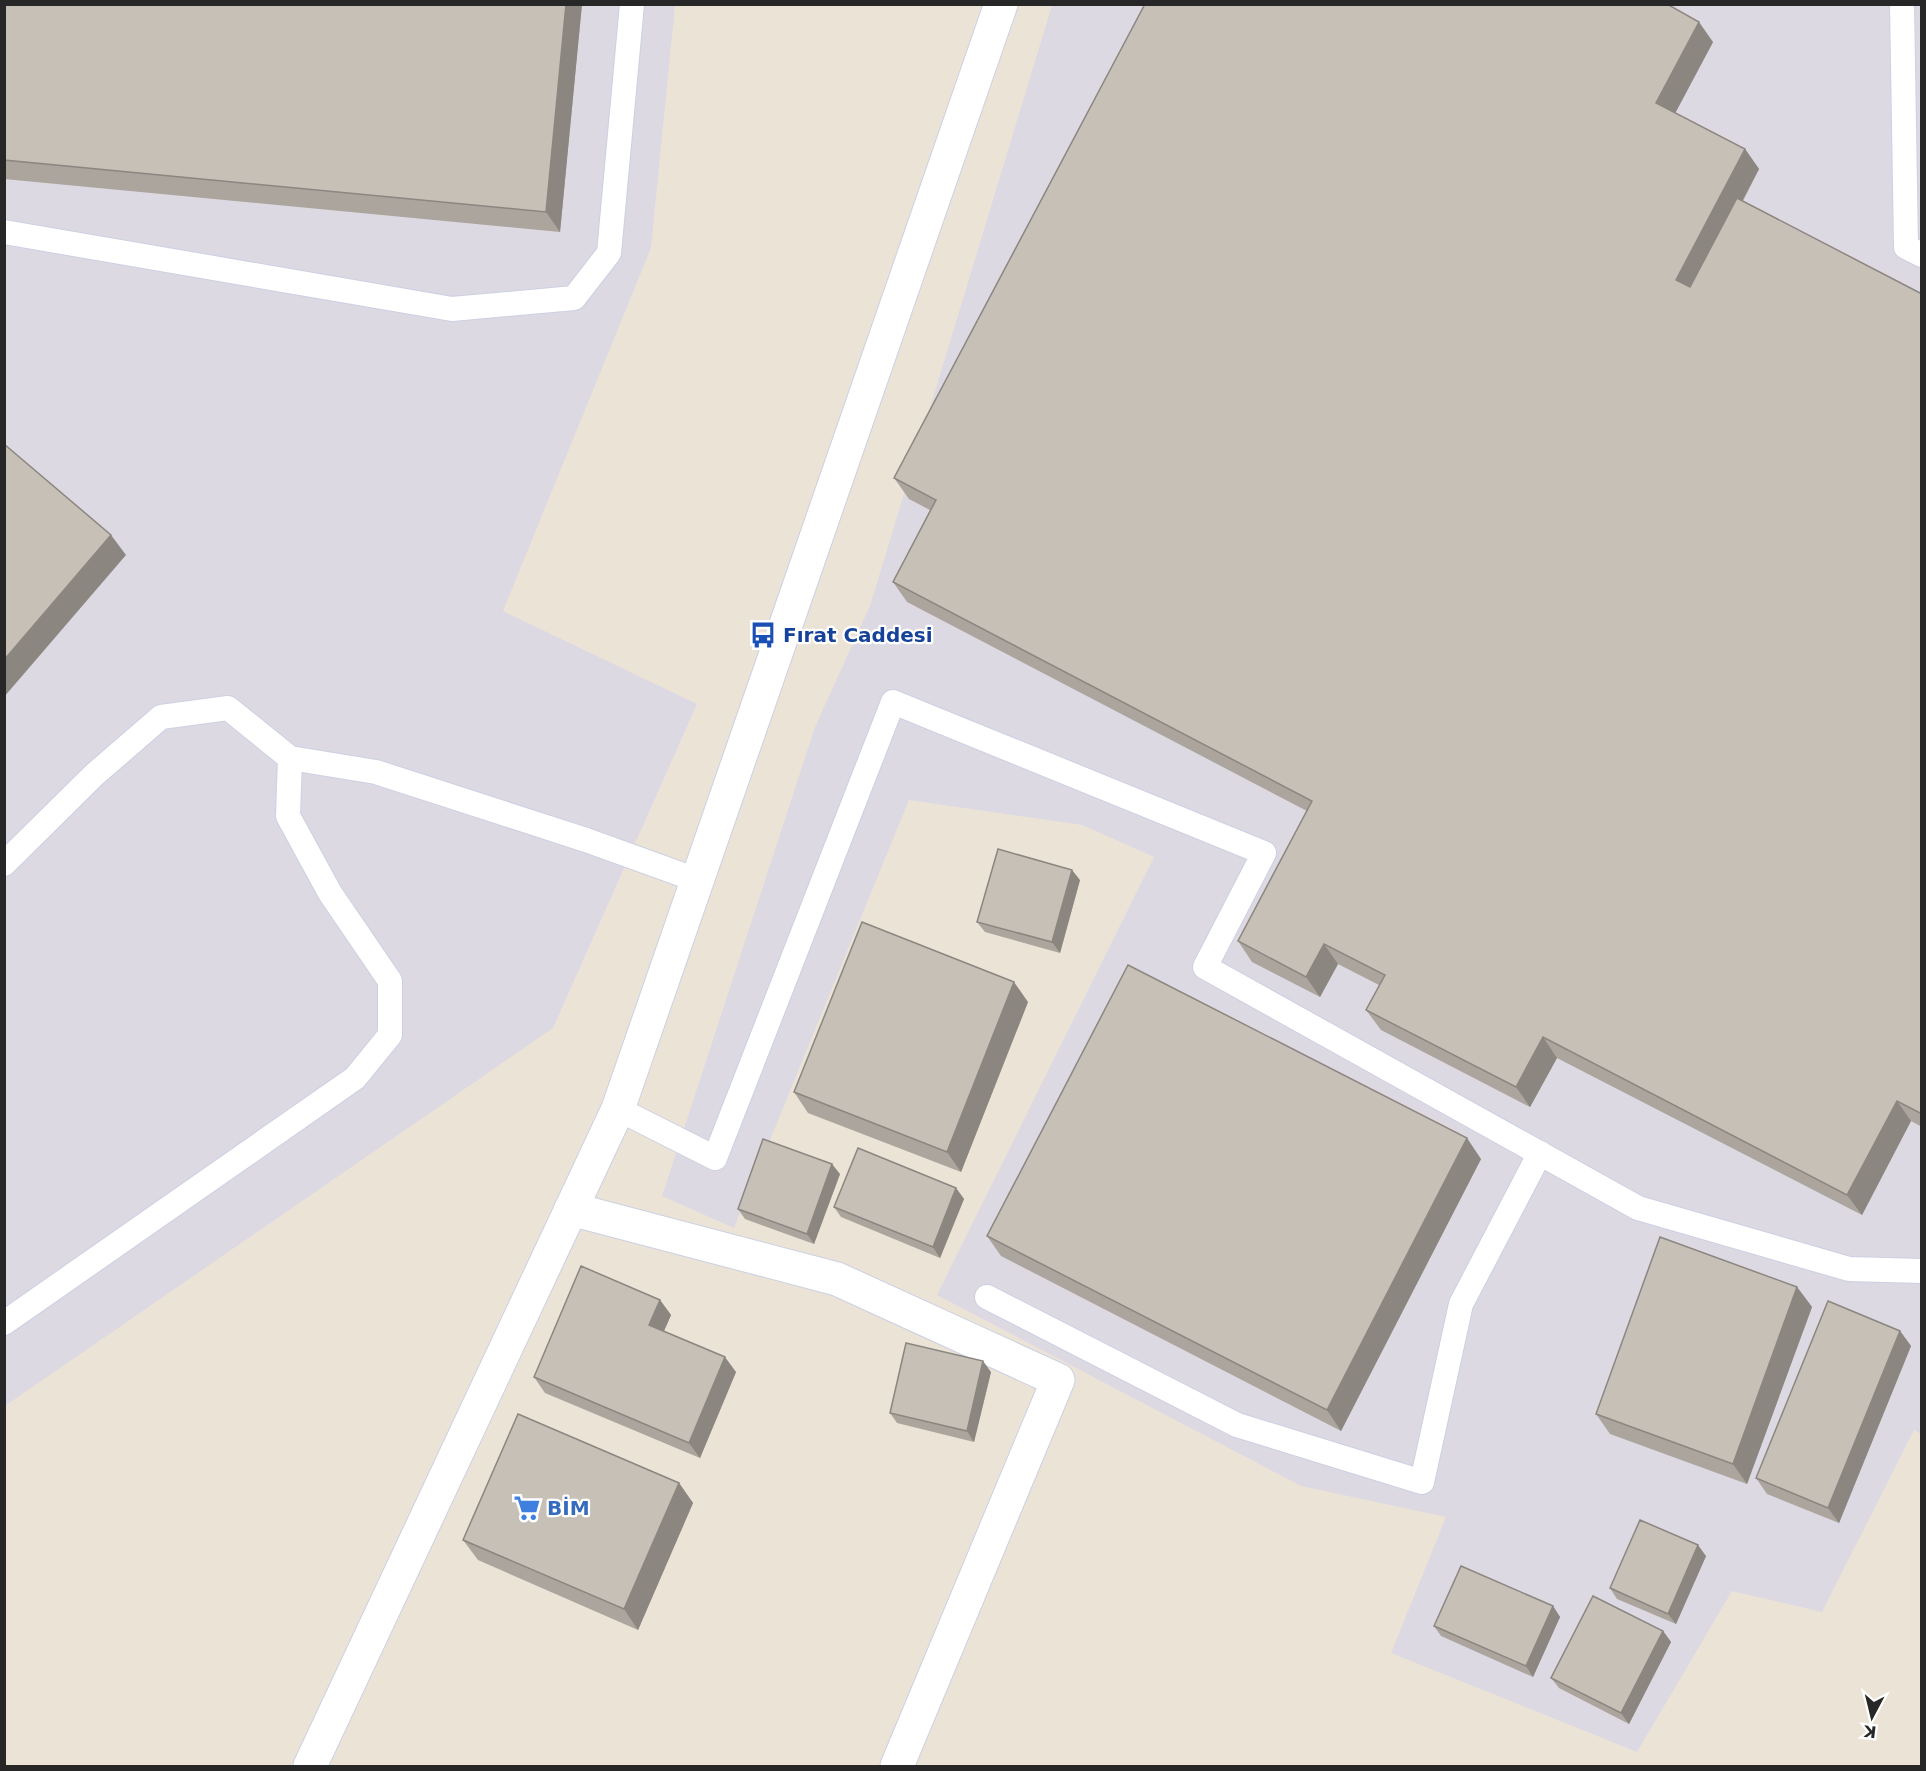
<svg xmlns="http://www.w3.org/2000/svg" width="1926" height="1771" font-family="'DejaVu Sans',sans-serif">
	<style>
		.industrial { fill: #dcd9e3 }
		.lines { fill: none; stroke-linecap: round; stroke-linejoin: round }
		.service-casing { stroke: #ccd0e3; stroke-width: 26 }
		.minor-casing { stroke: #ccd0e3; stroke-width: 35 }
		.tertiary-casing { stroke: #ccd0e3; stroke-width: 35 }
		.service { stroke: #fff; stroke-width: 24 }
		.minor { stroke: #fff; stroke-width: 33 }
		.tertiary { stroke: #fff; stroke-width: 33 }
		.wall { fill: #aba59d }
		.shaded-wall { fill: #8b8680 }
		.building { fill: #c7c0b7; stroke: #8b8680; stroke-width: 1.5 }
		.labels { text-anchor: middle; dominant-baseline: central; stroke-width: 4.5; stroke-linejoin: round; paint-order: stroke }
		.transit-label { font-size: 20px; font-weight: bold; fill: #164399; stroke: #fff; text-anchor: start }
		.shop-label { font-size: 20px; font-weight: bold; fill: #366cbe; stroke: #fff; text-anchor: start }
	</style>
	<rect width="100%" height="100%" fill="#ece3d7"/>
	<g class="industrial">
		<polygon points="5,5 675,5 651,248 503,611 697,704 553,1028 5,1406"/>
		<polygon points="1052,5 1921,5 1921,1434 1914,1430 1822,1612 1732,1591 1637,1752 1391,1653 1446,1517 1301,1486 937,1295 1154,857 1082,825 909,800 734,1228 662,1196 815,727 870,606"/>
	</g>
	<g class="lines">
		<g class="service-casing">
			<g id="service">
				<polyline points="1902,4 1906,247 1922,255"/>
				<polyline points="4,232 452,309 574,298 609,253 632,4"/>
				<polyline points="4,864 94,775 161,717 228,708 290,758 376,772 586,840 697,880"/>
				<polyline points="618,1109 715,1158 893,702 1264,853 1205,967 1638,1208 1849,1269 1922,1271"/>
				<polyline points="987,1297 1237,1425 1422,1482 1461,1304 1540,1153"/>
				<polyline points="4,1323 355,1078 390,1035 390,981 330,893 288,816 290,758"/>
			</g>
		</g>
		<g class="minor-casing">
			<polyline id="minor" points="571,1209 837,1279 1058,1380 897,1766"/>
		</g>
		<g class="tertiary-casing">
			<polyline id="tertiary" points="310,1766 618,1109 1001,4"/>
		</g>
		<use href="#service" class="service"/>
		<use href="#minor" class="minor"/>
		<use href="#tertiary" class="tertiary"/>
	</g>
	<g class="wall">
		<polygon points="4,4 582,4 560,232 4,179"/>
		<polygon points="1713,42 1675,113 1745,149 1759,169 1743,201 1922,294 1922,1127 1911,1121 1862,1215 1557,1058 1530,1107 1381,1030 1366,1010 1379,985 1338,964 1320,997 1252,962 1238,941 1307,811 907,602 893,582 930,510 909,499 894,478"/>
		<polygon points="1080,880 1060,953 985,932 977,922"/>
		<polygon points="1028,1002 961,1172 808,1113 794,1092"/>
		<polygon points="1481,1159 1341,1431 1001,1256 987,1236"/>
		<polygon points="840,1174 814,1244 745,1219 738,1209"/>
		<polygon points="956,1188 964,1199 940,1258 841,1217 834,1207"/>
		<polygon points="1797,1287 1812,1307 1747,1484 1610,1434 1596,1414"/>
		<polygon points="660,1300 671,1315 664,1331 736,1372 700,1458 545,1393 534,1377"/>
		<polygon points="1900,1331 1911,1346 1839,1523 1767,1494 1756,1478"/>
		<polygon points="991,1372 974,1442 897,1423 890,1413"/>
		<polygon points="679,1483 693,1503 638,1630 478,1560 463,1540"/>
		<polygon points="1706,1556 1676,1624 1617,1599 1610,1588"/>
		<polygon points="1553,1606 1560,1617 1533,1677 1441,1636 1434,1626"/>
		<polygon points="1663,1631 1671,1642 1629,1724 1559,1688 1551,1678"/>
	</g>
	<g class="shaded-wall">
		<polygon points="566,4 582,4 560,232 546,212"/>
		<polygon points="1699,22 1713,42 1670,123 1656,103"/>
		<polygon points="1745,149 1759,169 1690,300 1676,280"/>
		<polygon points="111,535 126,555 4,697 4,660"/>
		<polygon points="1072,870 1080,880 1060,953 1052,942"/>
		<polygon points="1324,944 1338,964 1320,997 1306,977"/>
		<polygon points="1014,982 1028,1002 961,1172 947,1152"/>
		<polygon points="1543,1037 1557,1058 1530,1107 1516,1087"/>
		<polygon points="1897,1101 1911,1121 1862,1215 1847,1195"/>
		<polygon points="1467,1138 1481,1159 1341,1431 1327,1410"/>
		<polygon points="832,1164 840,1174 814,1244 807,1234"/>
		<polygon points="956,1188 964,1199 940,1258 933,1247"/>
		<polygon points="1797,1287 1812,1307 1747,1484 1733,1464"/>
		<polygon points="660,1300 671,1315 660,1340 649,1325"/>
		<polygon points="1900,1331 1911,1346 1839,1523 1828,1508"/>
		<polygon points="725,1357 736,1372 700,1458 689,1443"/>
		<polygon points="983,1361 991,1372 974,1442 967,1431"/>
		<polygon points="679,1483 693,1503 638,1630 624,1609"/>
		<polygon points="1698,1545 1706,1556 1676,1624 1668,1614"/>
		<polygon points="1553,1606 1560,1617 1533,1677 1526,1666"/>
		<polygon points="1663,1631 1671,1642 1629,1724 1621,1713"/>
	</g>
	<g class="building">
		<polygon points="4,4 566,4 546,212 4,160"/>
		<polygon points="1145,4 1667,4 1699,22 1656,103 1745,149 1676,280 1690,287 1737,198 1922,294 1922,1114 1897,1101 1847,1195 1543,1037 1516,1087 1366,1010 1385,975 1324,944 1306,977 1238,941 1312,801 893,582 936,500 894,478"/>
		<polygon points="4,444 111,535 4,660"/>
		<polygon points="998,849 1072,870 1052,942 977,922"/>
		<polygon points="862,922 1014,982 947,1152 794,1092"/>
		<polygon points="1128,965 1467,1138 1327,1410 987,1236"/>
		<polygon points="763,1139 832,1164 807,1234 738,1209"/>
		<polygon points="858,1148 956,1188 933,1247 834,1207"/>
		<polygon points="1660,1237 1797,1287 1733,1464 1596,1414"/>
		<polygon points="581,1266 660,1300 649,1325 725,1357 689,1443 534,1377"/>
		<polygon points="1828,1301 1900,1331 1828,1508 1756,1478"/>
		<polygon points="906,1343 983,1361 967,1431 890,1413"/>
		<polygon points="518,1414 679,1483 624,1609 463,1540"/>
		<polygon points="1640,1520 1698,1545 1668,1614 1610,1588"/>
		<polygon points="1461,1566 1553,1606 1526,1666 1434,1626"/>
		<polygon points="1593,1596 1663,1631 1621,1713 1551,1678"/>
	</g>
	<defs>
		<g id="bus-bare" transform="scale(2.07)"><path d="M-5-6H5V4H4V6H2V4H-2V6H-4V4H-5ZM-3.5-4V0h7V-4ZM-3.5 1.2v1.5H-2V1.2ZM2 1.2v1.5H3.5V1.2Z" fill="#1a4fb4" stroke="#fff" stroke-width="2.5" paint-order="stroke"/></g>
		<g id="supermarket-bare" transform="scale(2.07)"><path d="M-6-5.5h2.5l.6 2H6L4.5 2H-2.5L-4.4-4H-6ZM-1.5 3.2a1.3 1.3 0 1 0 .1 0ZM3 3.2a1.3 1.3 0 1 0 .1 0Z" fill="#3f7fe0" stroke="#fff" stroke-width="2.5" paint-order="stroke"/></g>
	</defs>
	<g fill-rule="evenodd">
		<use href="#bus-bare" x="763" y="635"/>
		<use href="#supermarket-bare" x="527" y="1508"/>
	</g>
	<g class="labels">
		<g class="transit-label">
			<text x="783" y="635">Fırat Caddesi</text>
		</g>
		<g class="shop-label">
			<text x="547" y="1508">BİM</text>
		</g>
	</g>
	<rect width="1926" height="1771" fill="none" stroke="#272727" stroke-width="12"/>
	<g transform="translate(1872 1717) rotate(187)" stroke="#ffffff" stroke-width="4.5" paint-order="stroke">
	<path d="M0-4.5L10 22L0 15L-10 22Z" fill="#272727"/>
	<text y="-9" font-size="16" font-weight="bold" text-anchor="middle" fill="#272727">K</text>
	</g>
</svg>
